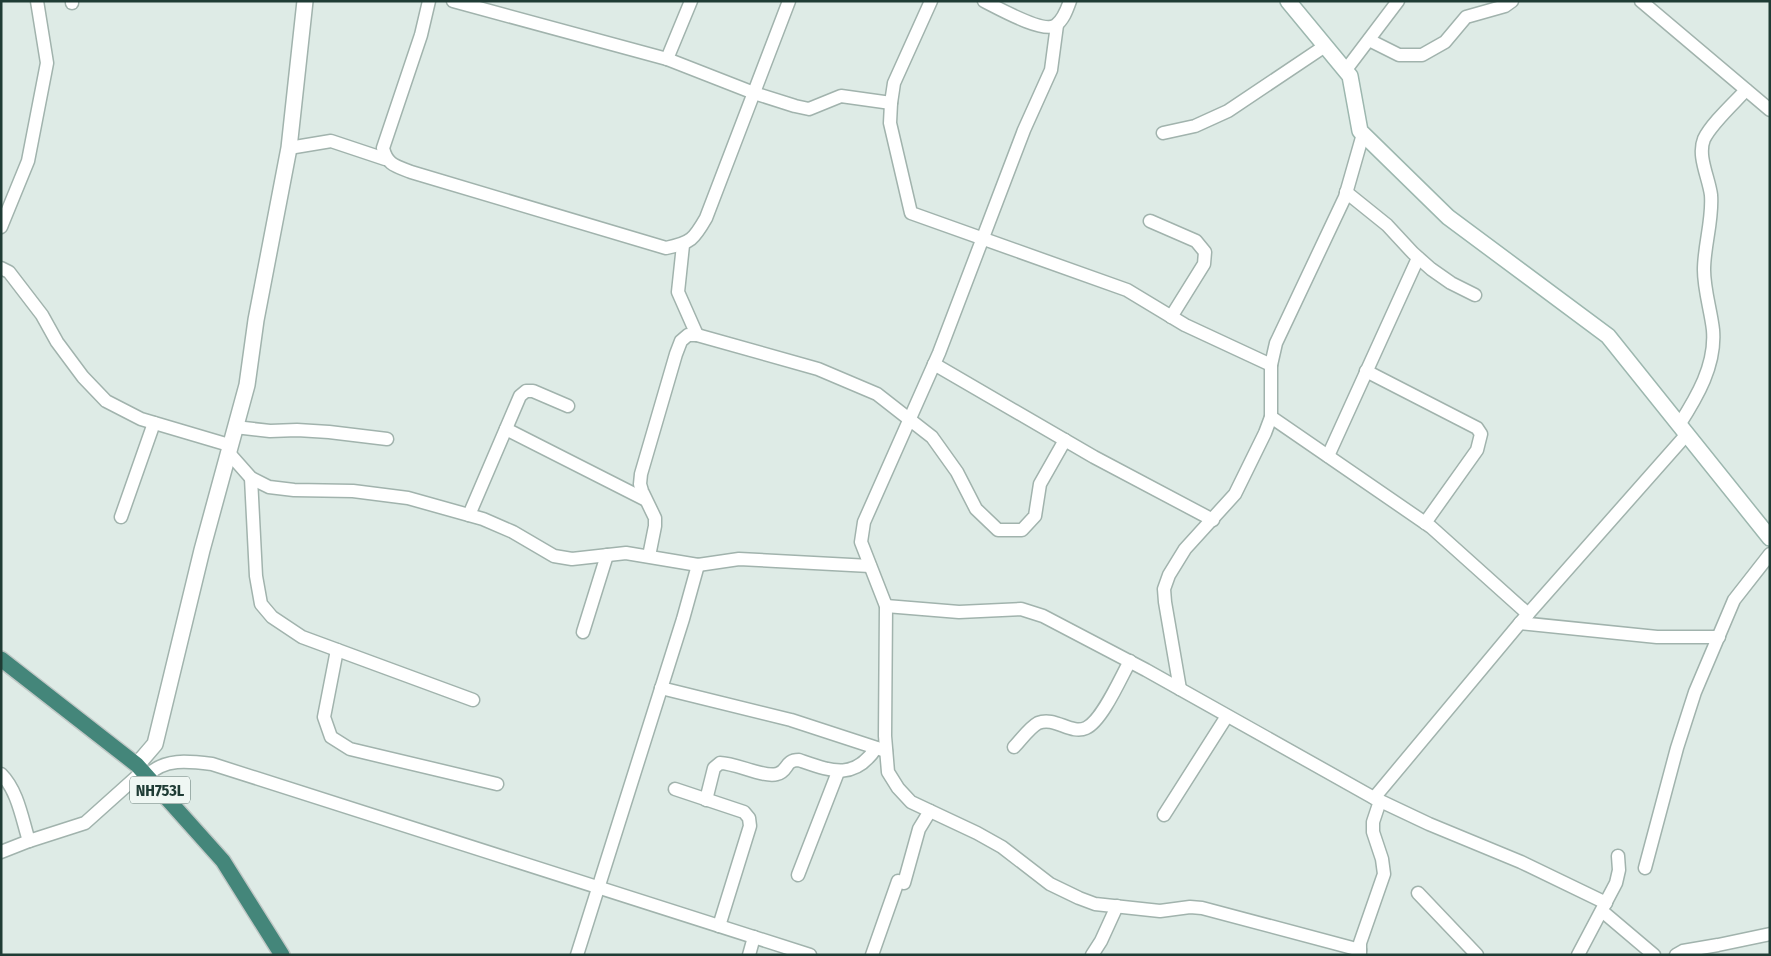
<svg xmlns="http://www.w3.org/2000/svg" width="1771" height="956" font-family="'Fira Sans Condensed',sans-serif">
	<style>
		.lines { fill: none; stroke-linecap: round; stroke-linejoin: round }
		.minor-casing { stroke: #a1b3ad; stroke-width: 15 }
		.tertiary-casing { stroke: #a1b3ad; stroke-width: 18 }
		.secondary-casing { stroke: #9db7af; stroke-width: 18 }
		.trunk-casing { stroke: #c0c8c6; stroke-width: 18 }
		.minor { stroke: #fff; stroke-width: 12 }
		.tertiary { stroke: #fff; stroke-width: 15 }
		.secondary { stroke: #fff; stroke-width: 15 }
		.trunk { stroke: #44867a; stroke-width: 15 }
		.labels { text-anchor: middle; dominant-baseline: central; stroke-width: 4; stroke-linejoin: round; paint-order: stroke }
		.shield { fill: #eff7f3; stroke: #5d746e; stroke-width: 1 }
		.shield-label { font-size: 16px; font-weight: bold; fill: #1f3c35 }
	</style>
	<rect width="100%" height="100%" fill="#deebe6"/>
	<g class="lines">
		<g class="minor-casing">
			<g id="minor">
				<path d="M429,1L421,35L383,148C387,165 396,166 411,172L666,248C691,243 694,239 706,218L789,1"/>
				<polyline points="453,1 667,59 754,93 795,106 809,109 841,96 891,103"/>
				<polyline points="931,1 894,83 891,103 890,123 911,213 1127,290 1185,325 1271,365"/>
				<path d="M984,1C998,8 1044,34 1056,25C1064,19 1067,9 1070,1"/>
				<polyline points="1641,1 1770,110"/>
				<polyline points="72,3 72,1"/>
				<polyline points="1057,25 1051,70 1024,130 939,353 864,522 861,542 886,606 885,736 888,772 898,788 911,802 977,833 1002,847 1050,884 1079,898 1095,904 1160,911 1190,907 1202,908 1360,950"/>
				<polyline points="1369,40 1399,55 1422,55 1445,42 1466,17 1505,6 1512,1"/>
				<polyline points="667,59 691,1"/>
				<polyline points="1345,71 1398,1"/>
				<polyline points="1163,133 1195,126 1228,111 1325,46"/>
				<polyline points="289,148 331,141 385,159"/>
				<polyline points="1346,192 1387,225 1413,253 1431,269 1451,283 1475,295"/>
				<polyline points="1150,221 1196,241 1205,252 1204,264 1171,317"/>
				<polyline points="1,227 28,161 47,63 37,1"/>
				<polyline points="683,245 678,292 697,335"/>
				<polyline points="1,268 9,272 42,315 57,342 83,377 106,401 141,419 229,445"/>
				<polyline points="934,364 1094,457 1213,520"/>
				<polyline points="1366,371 1477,428 1481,434 1477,450 1425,523"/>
				<polyline points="1271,417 1431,527 1528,614"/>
				<path d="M1679,425C1697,397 1716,365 1713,330C1711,311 1704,290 1704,270C1704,245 1713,220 1711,195C1709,178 1697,156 1704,139C1711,124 1734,103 1746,90"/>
				<polyline points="235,427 270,431 297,430 329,432 387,439"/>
				<polyline points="506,429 644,499"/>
				<polyline points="228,452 251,478 269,487 294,490 353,491 408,498 483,519 513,532 554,556 572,559 626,553 698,565 739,559 870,566"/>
				<polyline points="1328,456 1418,258"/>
				<polyline points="251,478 256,576 261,604 272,617 302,637 473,700"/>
				<polyline points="469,515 520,396 526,391 533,391 568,406"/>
				<polyline points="121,517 154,423"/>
				<polyline points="649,556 655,526 655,518 642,491 640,484 641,474 676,354 681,341 688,335 697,335 818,369 877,394 932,437 957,472 976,509 998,530 1022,530 1035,516 1040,484 1065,440"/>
				<polyline points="886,606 959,612 1021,609 1043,616 1146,670 1374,798 1429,824 1521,862 1606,903"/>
				<polyline points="1520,623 1657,637 1719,637"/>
				<polyline points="583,632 607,555"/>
				<polyline points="337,650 324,717 331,737 350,749 497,784"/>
				<polyline points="661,688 791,720 886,751"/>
				<polyline points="1180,689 1165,602 1164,589 1169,575 1185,549 1235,494 1265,433 1271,417 1271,365 1276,343 1345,197 1363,134"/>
				<path d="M1014,747C1021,740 1029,728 1038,723C1055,716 1071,735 1086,728C1102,721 1121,677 1130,661"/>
				<path d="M1,774C18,791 22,819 29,841"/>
				<path d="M147,776C164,758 188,761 212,764L810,955"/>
				<polyline points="675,789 744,812 749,818 750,826 719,926"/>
				<polyline points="1374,798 1520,623 1687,434"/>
				<path d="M706,800L714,768L720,763C736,763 764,778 777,774C789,771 784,760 799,760C831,771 854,781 876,748"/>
				<polyline points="1164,815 1227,716"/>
				<polyline points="1,852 29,841 85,823 143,771"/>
				<polyline points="1645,868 1677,748 1695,692 1734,600 1770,554"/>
				<polyline points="798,875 838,772"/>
				<polyline points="904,883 919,829 930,811"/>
				<polyline points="1418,893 1477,955"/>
				<polyline points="1602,911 1654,955"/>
				<polyline points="577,955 683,619 698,565"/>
				<polyline points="749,955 754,937"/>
				<polyline points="872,955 898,881"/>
				<polyline points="1092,955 1101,941 1117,906"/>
				<polyline points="1360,955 1360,943 1384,874 1382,859 1373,832 1373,822 1380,801"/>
				<polyline points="1578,955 1616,883 1619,870 1618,856"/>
				<polyline points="1676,955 1683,951 1718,945 1770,934"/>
			</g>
		</g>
		<g class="tertiary-casing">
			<polyline id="tertiary" points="137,765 155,744 202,550 247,385 256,320 289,148 305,1"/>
		</g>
		<g class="secondary-casing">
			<polyline id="secondary" points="1288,1 1350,76 1360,131 1448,217 1608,336 1770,538"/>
		</g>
		<g class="trunk-casing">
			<polyline id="trunk" points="1,659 137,765 223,861 282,955"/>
		</g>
		<use href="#minor" class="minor"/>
		<use href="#tertiary" class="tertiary"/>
		<use href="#secondary" class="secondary"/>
		<use href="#trunk" class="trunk"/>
	</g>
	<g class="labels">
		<rect class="shield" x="130" y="776.5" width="60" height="27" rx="4"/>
		<g class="shield-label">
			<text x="160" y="790">NH753L</text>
		</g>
	</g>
	<rect width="1771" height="956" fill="none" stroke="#1f3c35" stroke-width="5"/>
</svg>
